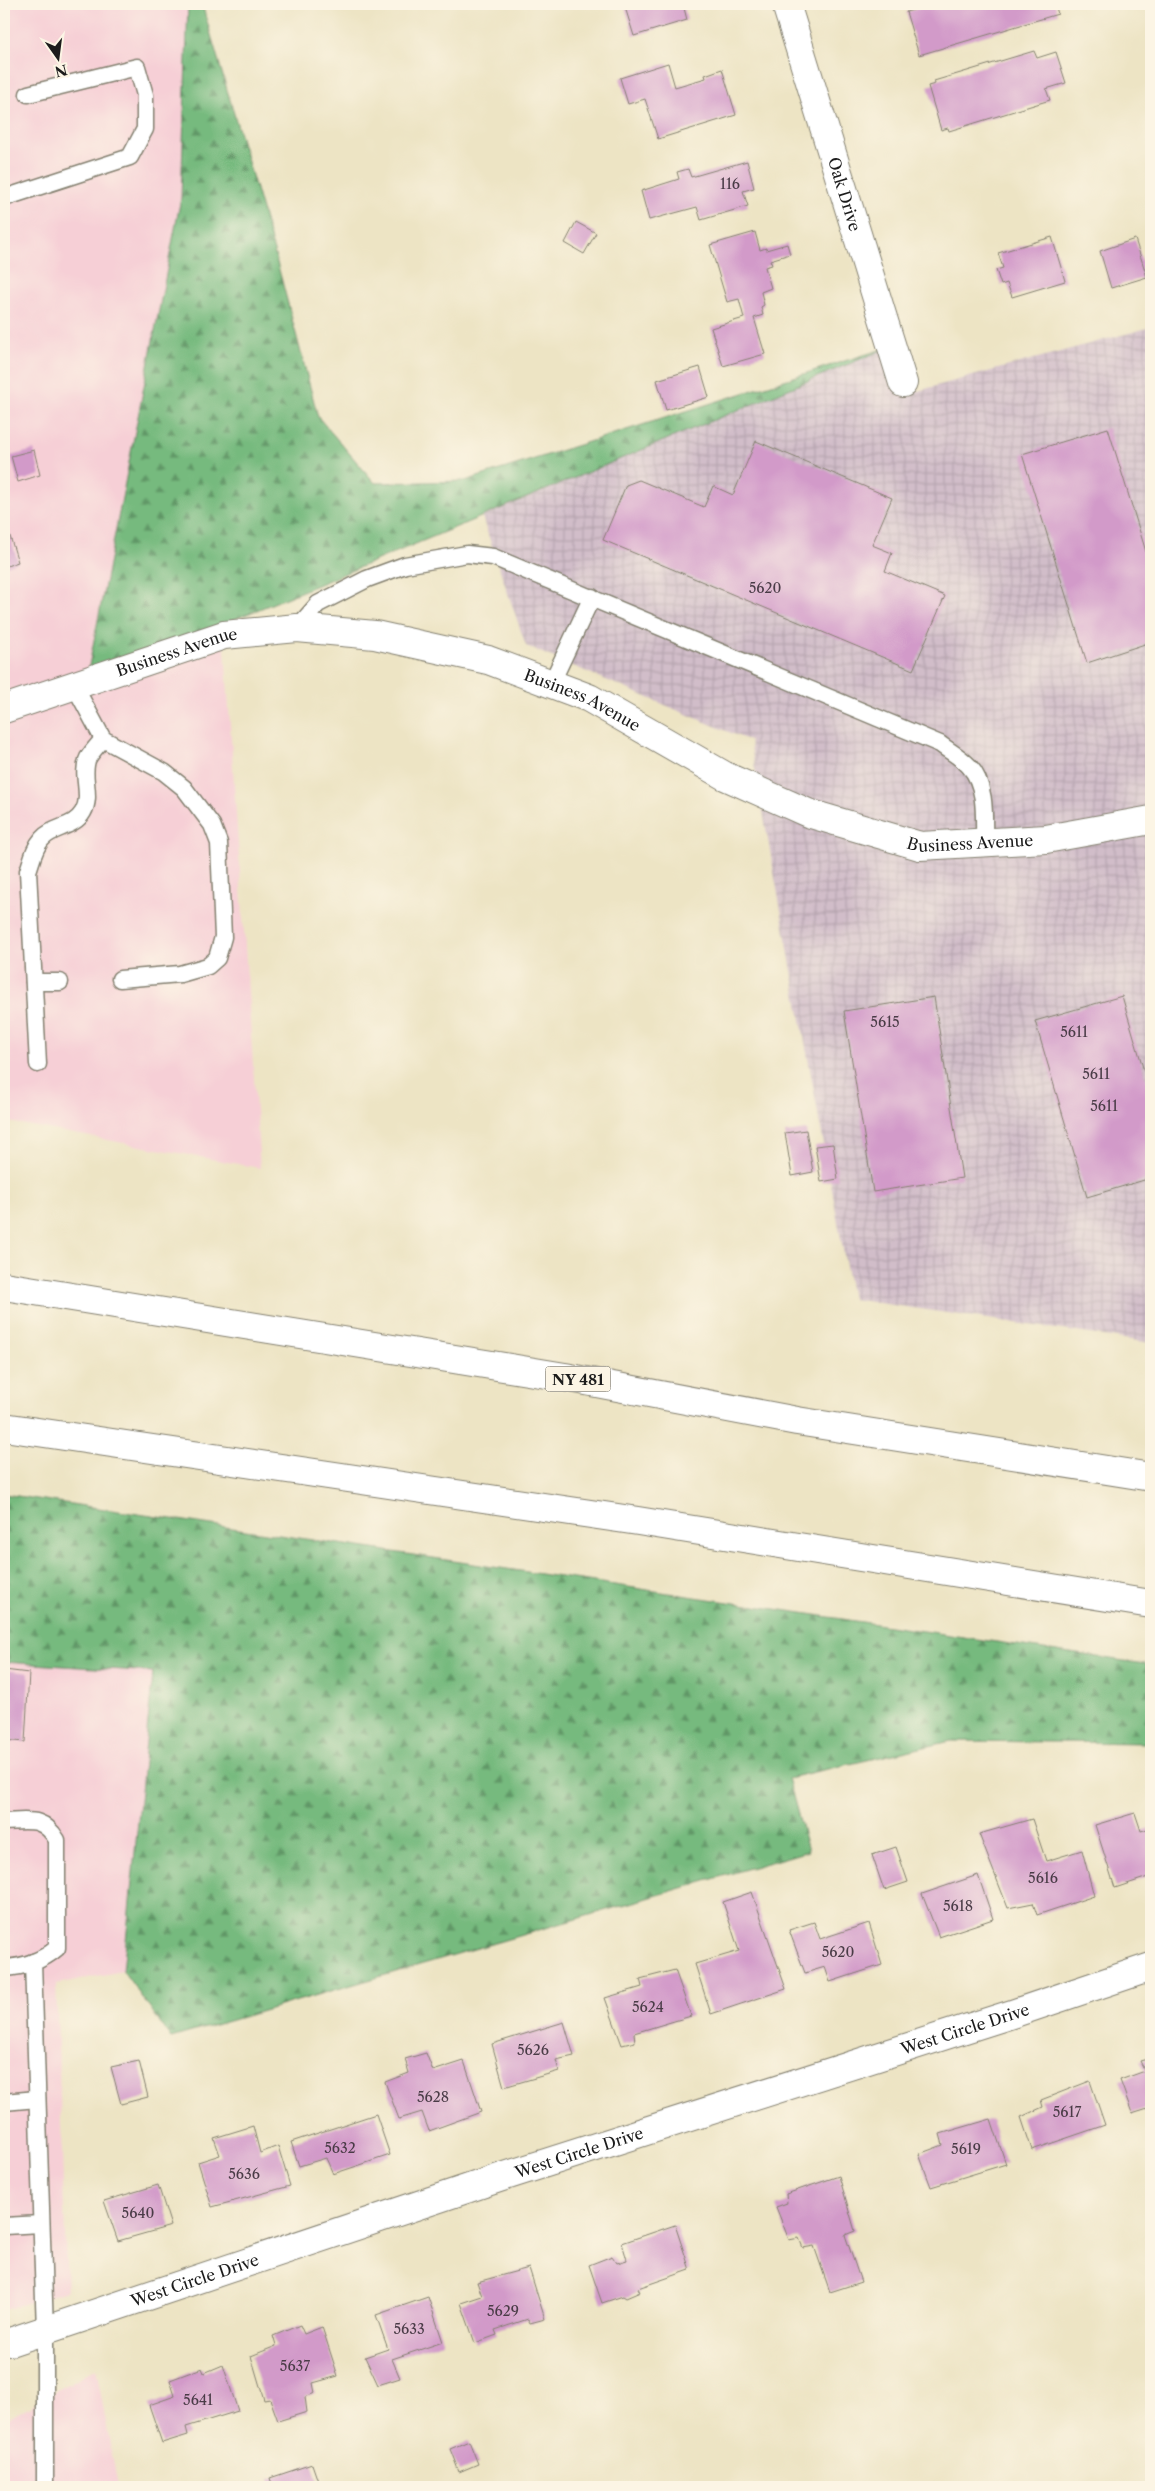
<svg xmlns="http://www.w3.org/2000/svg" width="1155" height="2491" font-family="'Libre Caslon Text',serif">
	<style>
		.built { fill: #f6cfd6 }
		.industrial { fill: url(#industrial-grid) }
		.forest { fill: url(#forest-firs); stroke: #496b4d }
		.building { fill: #d29ac9 }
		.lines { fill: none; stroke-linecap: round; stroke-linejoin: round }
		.service-casing { stroke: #848070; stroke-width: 19 }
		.minor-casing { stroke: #848070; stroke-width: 30 }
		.motorway-casing { stroke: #848070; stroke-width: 30 }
		.service { stroke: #fff; stroke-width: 16 }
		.minor { stroke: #fff; stroke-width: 28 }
		.motorway { stroke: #fff; stroke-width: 28 }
		.labels { text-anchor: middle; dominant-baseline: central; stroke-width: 4; stroke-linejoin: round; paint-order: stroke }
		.number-label { font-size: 14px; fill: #4a3c47 }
		.shield { fill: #fcf5e5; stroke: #5f5d58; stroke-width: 1 }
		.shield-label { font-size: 15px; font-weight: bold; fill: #1c1c1c }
		.street-label { font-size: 16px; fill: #1c1c1c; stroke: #fcf5e5 }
	</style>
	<defs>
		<pattern id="industrial-grid" width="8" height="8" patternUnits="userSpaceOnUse" patternTransform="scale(1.25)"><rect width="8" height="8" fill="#d1bdc9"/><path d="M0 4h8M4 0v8" fill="none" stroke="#b3a2ac"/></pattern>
		<pattern id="forest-firs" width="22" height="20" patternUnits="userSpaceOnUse" patternTransform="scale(1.25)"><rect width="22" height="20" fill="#76ba7e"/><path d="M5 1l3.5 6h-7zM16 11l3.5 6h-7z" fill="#609666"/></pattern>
	</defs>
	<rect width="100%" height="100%" fill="#fcf5e5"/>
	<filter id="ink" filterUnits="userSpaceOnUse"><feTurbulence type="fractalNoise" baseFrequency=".02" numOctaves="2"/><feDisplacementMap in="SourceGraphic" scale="10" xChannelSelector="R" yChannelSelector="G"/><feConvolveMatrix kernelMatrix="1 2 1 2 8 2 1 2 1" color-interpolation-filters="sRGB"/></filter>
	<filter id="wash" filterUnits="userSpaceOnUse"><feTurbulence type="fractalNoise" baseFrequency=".0096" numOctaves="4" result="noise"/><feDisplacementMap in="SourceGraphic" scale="20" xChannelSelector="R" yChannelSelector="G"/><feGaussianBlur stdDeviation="1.12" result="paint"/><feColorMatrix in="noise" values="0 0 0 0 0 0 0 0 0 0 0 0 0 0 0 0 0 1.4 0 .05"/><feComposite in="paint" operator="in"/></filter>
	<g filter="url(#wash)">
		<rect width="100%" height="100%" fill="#ede4c4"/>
		<g class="built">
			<polygon points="4,4 188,4 181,198 86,678 224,635 260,1168 4,1121"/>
			<polygon points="4,1662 153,1672 123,1971 56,1984 67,2291 4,2310"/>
			<polygon points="96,2368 118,2487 4,2487 4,2421"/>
		</g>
		<polygon class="industrial" points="1151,327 1151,1343 852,1299 750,741 526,646 482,517 892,346 914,392"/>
		<g class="forest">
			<polygon points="188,4 202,4 274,251 318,417 375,483 465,481 892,346 86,681 181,198"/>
			<polygon points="4,1494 1151,1665 1151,1743 951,1741 788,1778 808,1851 171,2038 123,1971 153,1672 4,1662"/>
		</g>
		<g id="blocks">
			<g class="building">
				<polygon points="624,4 683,4 687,20 634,36"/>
				<polygon points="934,4 1055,4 1058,14 919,55 906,12"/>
				<polygon points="1034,51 1037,58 1056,52 1066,83 1046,89 1050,100 949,131 948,128 941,130 928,86 935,84 934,81"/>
				<polygon points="668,63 675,87 706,78 705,75 722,69 736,115 658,139 645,99 628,104 620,78"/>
				<polygon points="747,161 754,188 743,191 748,206 701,220 697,207 649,220 641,191 679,179 677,172 688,169 691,177"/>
				<polygon points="576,222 596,233 584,254 565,243"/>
				<polygon points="755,232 760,250 766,248 766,250 787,244 790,254 770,260 772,265 765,267 771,288 761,292 764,305 761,307 763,315 754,318 765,354 723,366 711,328 744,318 739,299 727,302 710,245"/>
				<polygon points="1052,237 1065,281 1012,297 1007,283 1001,285 996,270 1003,268 998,253"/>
				<polygon points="1135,239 1147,277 1111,288 1100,251"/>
				<polygon points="700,367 709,397 666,410 657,380"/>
				<polygon points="1108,428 1151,568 1151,642 1087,663 1022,454"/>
				<polygon points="756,441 892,498 872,545 892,553 885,571 945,596 913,670 603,540 626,485 639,480 704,507 713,486 733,495"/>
				<polygon points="34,450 40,475 18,482 11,456"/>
				<polygon points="4,517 18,562 4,567"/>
				<polygon points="1122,996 1151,1095 1151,1178 1087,1197 1035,1021"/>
				<polygon points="934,997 962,1178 873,1192 844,1011"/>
				<polygon points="806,1130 813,1172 792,1176 785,1133"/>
				<polygon points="833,1144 838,1179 821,1182 815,1146"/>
				<polygon points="4,1670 29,1673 25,1742 4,1740"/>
				<polygon points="1135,1813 1141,1831 1151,1828 1151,1876 1115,1888 1095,1825"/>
				<polygon points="1032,1819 1046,1861 1082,1850 1094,1896 1037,1915 1033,1903 1008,1908 979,1834"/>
				<polygon points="896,1847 908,1882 884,1890 872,1855"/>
				<polygon points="978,1875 993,1919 939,1937 922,1894"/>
				<polygon points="752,1892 786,1989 711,2014 695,1964 739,1951 723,1902"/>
				<polygon points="814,1922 820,1939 869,1923 882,1965 830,1982 825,1967 805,1973 789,1930"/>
				<polygon points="675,1970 691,2016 634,2033 635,2042 622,2045 605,1998 642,1987 640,1979"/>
				<polygon points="564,2022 574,2056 556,2060 559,2071 504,2087 492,2044"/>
				<polygon points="426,2053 433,2071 464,2061 481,2112 429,2131 422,2112 399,2119 385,2082 409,2073 405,2059"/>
				<polygon points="1151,2058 1151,2107 1132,2113 1120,2080 1145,2071 1140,2061"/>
				<polygon points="139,2061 148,2097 121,2104 111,2067"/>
				<polygon points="1090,2081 1105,2125 1032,2150 1021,2117 1043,2107 1041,2100"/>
				<polygon points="376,2114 390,2155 333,2174 326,2158 299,2166 291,2142"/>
				<polygon points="991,2119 1006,2164 931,2187 919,2154 943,2145 940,2134"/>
				<polygon points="253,2126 260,2153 278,2146 290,2186 212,2207 198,2162 220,2155 214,2138"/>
				<polygon points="839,2176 855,2231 845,2235 861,2282 830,2292 814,2246 803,2248 799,2238 789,2240 776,2207 787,2203 786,2194"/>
				<polygon points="158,2185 171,2226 118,2241 104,2201"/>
				<polygon points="675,2225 690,2270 638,2288 640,2292 626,2298 623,2296 602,2303 589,2265 612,2256 617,2263 627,2260 622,2243"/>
				<polygon points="529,2268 545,2319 530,2323 528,2319 495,2330 497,2335 475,2343 461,2303 482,2296 477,2282"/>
				<polygon points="428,2297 443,2342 392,2359 400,2378 378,2385 365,2357 388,2349 376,2315"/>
				<polygon points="300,2325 304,2334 322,2327 338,2376 313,2383 315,2393 305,2397 307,2412 278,2421 270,2399 264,2400 251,2356 276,2346 273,2336"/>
				<polygon points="223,2365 238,2411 186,2427 188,2435 162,2443 149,2405 175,2396 170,2380 202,2368 204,2373"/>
				<polygon points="469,2441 478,2464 459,2472 450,2449"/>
				<polygon points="312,2464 320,2487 273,2487 270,2478"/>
			</g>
		</g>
	</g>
	<g filter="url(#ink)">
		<use href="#blocks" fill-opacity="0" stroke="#848070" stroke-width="1"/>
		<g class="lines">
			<g class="service-casing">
				<g id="service">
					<polyline points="4,198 130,157 145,129 145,95 137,67 28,94"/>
					<path d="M297,628L318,604L367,579L405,565L467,554L493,557L940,744C949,751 961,757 969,766C987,785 984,818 984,843"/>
					<polyline points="551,684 592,597"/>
					<polyline points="74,685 103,739 164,772 184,788 212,825 219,843 223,937 217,958 208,966 180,974 120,979"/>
					<polyline points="34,982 60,982"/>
					<path d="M38,1064L28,871C32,860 34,848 42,839C53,826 74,828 83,812C93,795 80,775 88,758C92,751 98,745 103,739"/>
					<path d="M4,1822C29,1821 43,1816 57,1840V1948C42,1961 24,1967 4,1968"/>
					<polyline points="33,1962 45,2331 45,2487"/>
					<polyline points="4,2102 37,2099"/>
					<polyline points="4,2226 41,2224"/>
				</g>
			</g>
			<g class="minor-casing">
				<g id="minor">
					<path id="s1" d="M786,4L903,383"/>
					<path id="s2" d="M4,709L224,635L297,628L375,635L488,660L589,698L725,776L808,813L920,846L1046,839L1151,820"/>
					<path id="s3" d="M4,2341L10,2342L499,2178L1012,2014L1151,1967"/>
				</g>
			</g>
			<g class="motorway-casing">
				<g id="motorway">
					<polyline points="4,1286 565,1377 797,1421 1151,1477"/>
					<polyline points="4,1427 638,1521 1151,1604"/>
				</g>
			</g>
			<use href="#service" class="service"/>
			<use href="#minor" class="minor"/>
			<use href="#motorway" class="motorway"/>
		</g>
	</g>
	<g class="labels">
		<g class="number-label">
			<text x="730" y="184">116</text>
			<text x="765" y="588">5620</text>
			<text x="885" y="1022">5615</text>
			<text x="1074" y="1032">5611</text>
			<text x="1096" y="1074">5611</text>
			<text x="1104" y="1106">5611</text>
			<text x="1043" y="1878">5616</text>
			<text x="958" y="1906">5618</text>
			<text x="838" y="1952">5620</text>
			<text x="648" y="2007">5624</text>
			<text x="533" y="2050">5626</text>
			<text x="433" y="2097">5628</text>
			<text x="1067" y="2112">5617</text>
			<text x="340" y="2148">5632</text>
			<text x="966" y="2149">5619</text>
			<text x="244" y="2174">5636</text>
			<text x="138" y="2213">5640</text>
			<text x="503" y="2311">5629</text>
			<text x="409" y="2329">5633</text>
			<text x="295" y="2366">5637</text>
			<text x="198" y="2400">5641</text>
		</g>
		<rect class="shield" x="545.5" y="1366.5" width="65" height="25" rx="4"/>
		<g class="shield-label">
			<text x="578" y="1379">NY 481</text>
		</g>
		<g class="street-label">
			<text stroke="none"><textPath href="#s1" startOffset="199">Oak Drive</textPath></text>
			<text stroke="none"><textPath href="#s2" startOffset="182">Business Avenue</textPath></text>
			<text stroke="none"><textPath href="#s2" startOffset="602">Business Avenue</textPath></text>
			<text stroke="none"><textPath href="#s2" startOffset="1022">Business Avenue</textPath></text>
			<text stroke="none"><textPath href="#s3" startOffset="1011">West Circle Drive</textPath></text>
			<text stroke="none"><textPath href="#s3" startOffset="606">West Circle Drive</textPath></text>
			<text stroke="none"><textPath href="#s3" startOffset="201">West Circle Drive</textPath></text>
		</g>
	</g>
	<rect width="1155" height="2491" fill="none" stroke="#fcf5e5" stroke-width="20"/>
	<g transform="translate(58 58) rotate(166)" stroke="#fcf5e5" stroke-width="4" paint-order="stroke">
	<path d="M0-4L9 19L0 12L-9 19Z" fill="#1c1c1c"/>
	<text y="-8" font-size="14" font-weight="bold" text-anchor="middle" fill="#1c1c1c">N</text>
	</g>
</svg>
